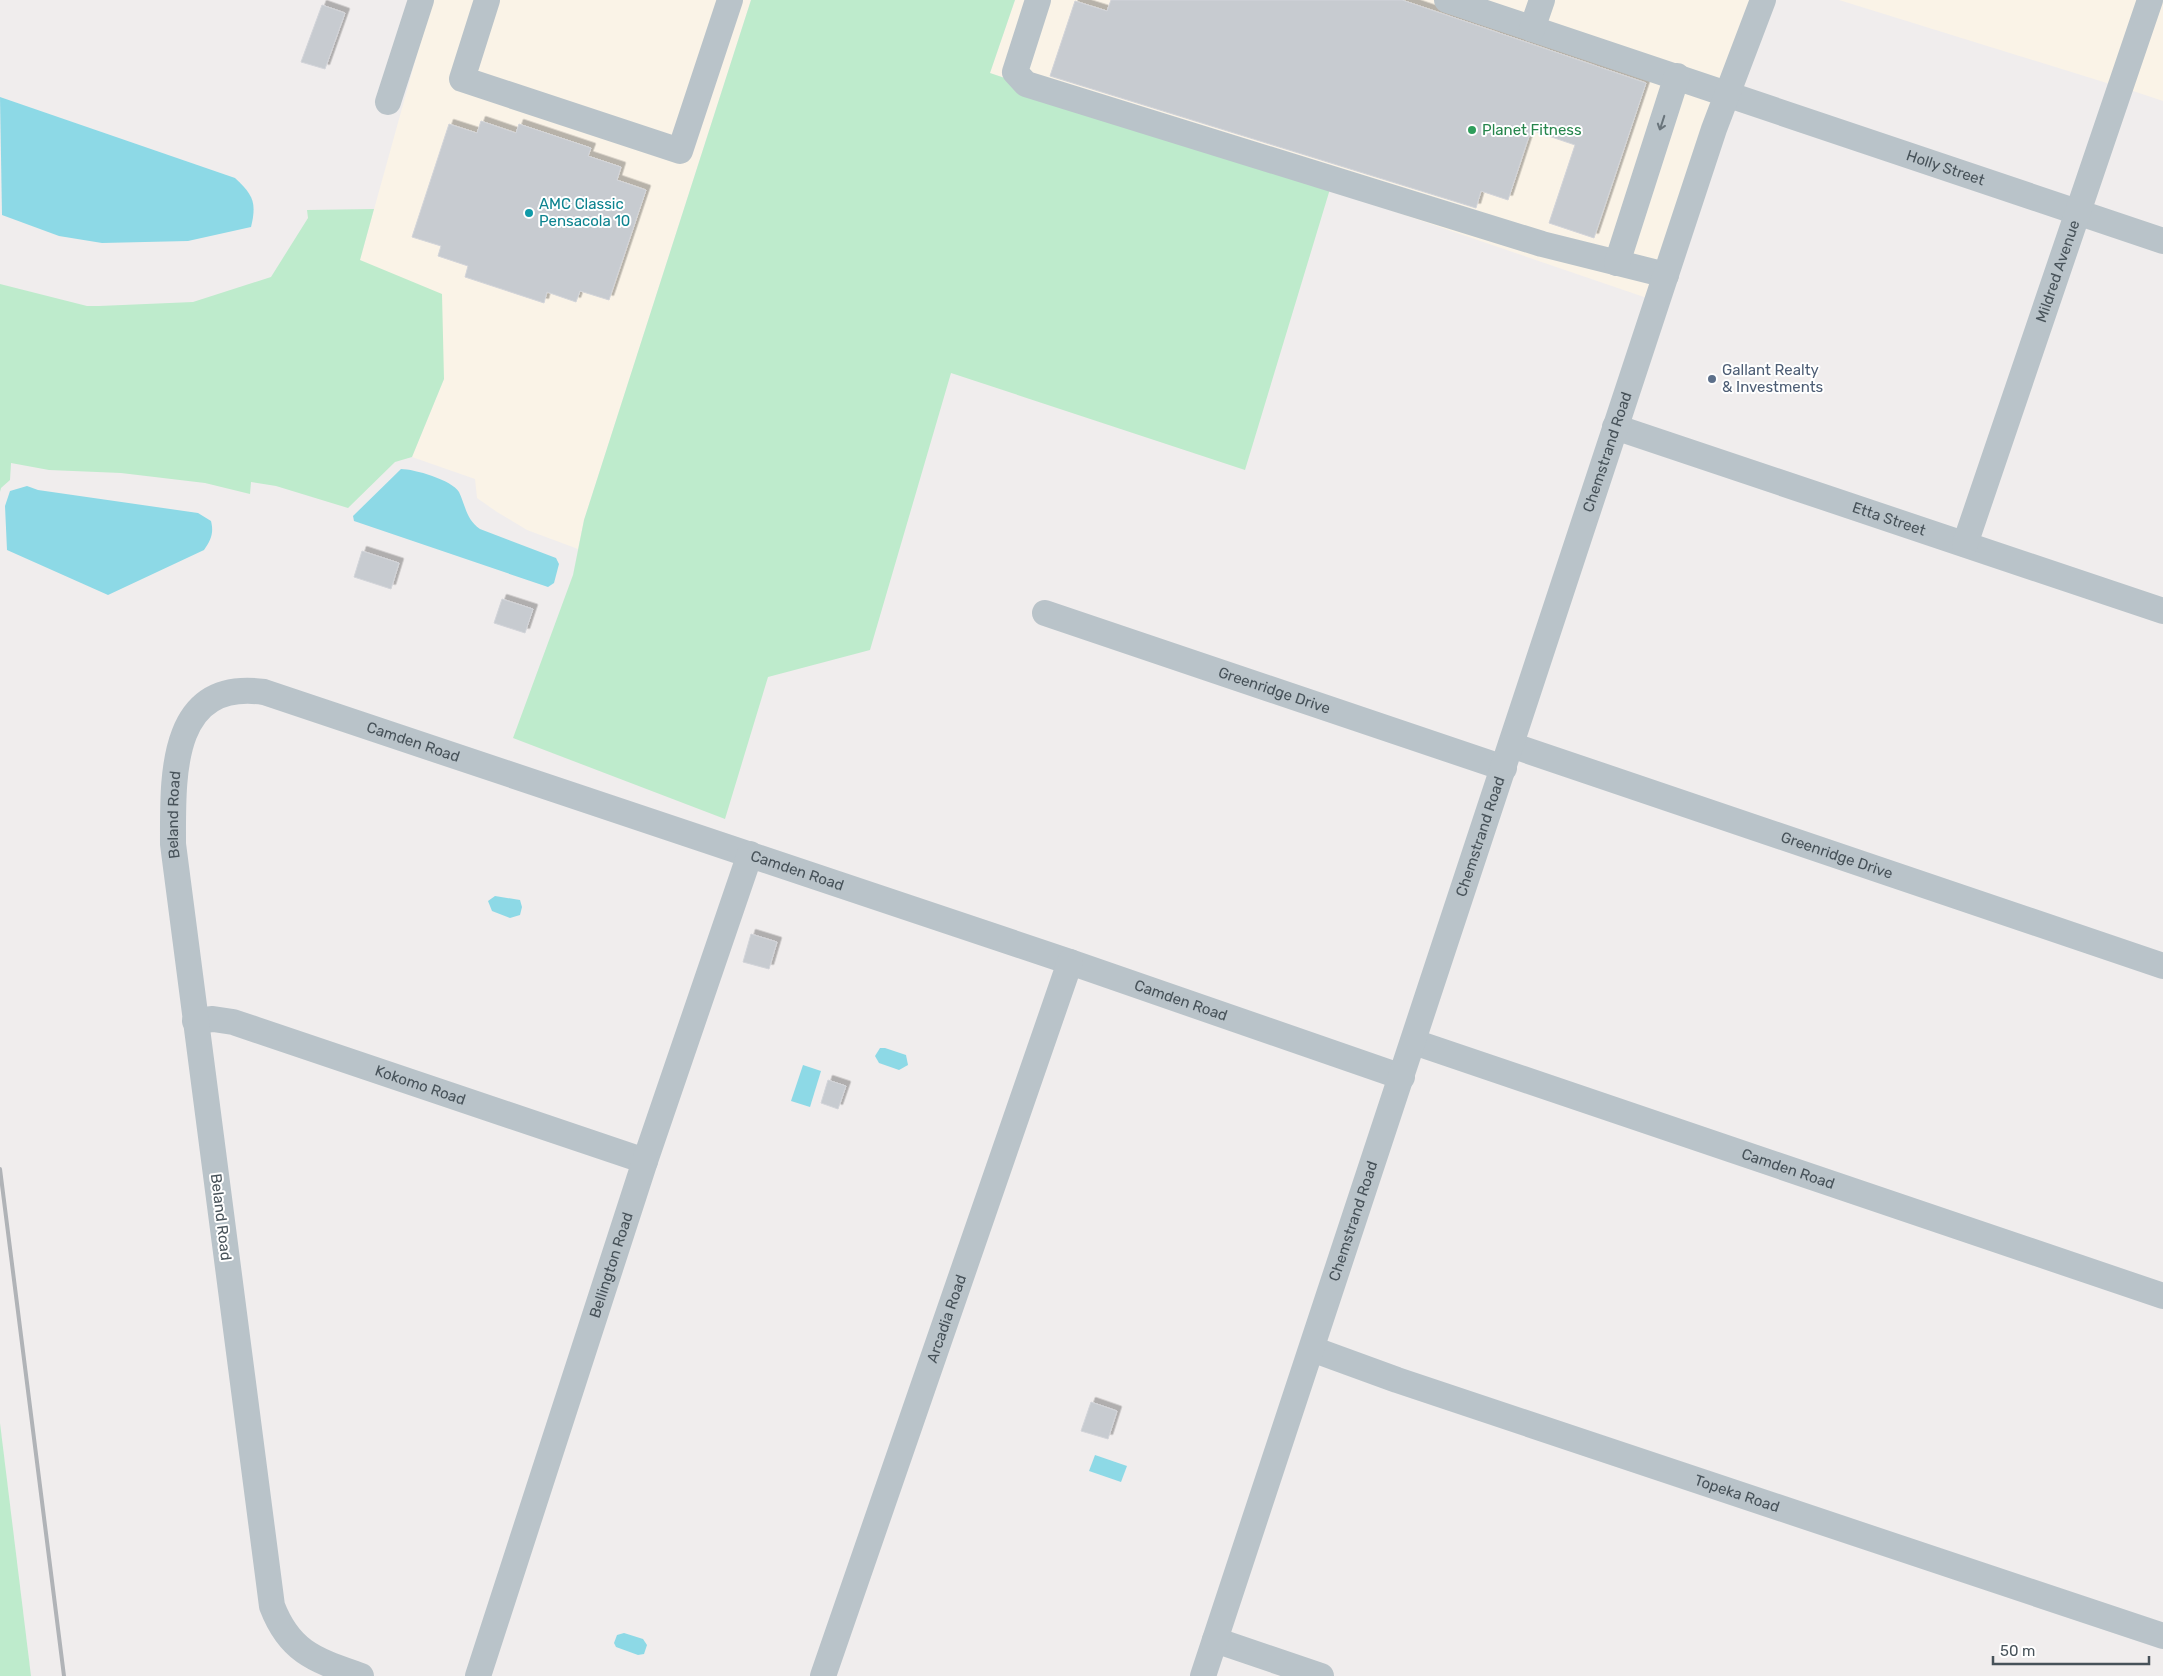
<svg xmlns="http://www.w3.org/2000/svg" width="2163" height="1676" font-family="Rubik,sans-serif">
	<style>
		.commercial { fill: #faf3e7 }
		.green { fill: #beebcc }
		.water { fill: #8dd9e6 }
		.building { fill: #c7cbd0; stroke: #d2d4d9; filter: url(#shadow) }
		.lines { fill: none; stroke-linecap: round; stroke-linejoin: round }
		.minor { stroke: #b9c3c9; stroke-width: 26 }
		.rail { stroke: #b0b3b7; stroke-width: 4 }
		.oneway { stroke: #69747b }
		.leisure-dot { fill: #2e9e5b; stroke: #fff; stroke-width: 2 }
		.culture-dot { fill: #0f9aa8; stroke: #fff; stroke-width: 2 }
		.service-dot { fill: #5c6f8a; stroke: #fff; stroke-width: 2 }
		.labels { text-anchor: middle; dominant-baseline: central; stroke-width: 4; stroke-linejoin: round; paint-order: stroke }
		.leisure-label { font-size: 15px; fill: #27864d; stroke: #fff; text-anchor: start }
		.street-label { font-size: 15px; fill: #475259; stroke: #fff }
		.culture-label { font-size: 15px; fill: #0d838f; stroke: #fff; text-anchor: start }
		.service-label { font-size: 15px; fill: #4e5e75; stroke: #fff; text-anchor: start }
	</style>
	<defs>
		<filter id="shadow"><feDropShadow dx="4.5" dy="-4.5" stdDeviation="0" flood-color="#0004"/></filter>
	</defs>
	<rect width="100%" height="100%" fill="#f0eded"/>
	<g class="commercial">
		<polygon points="432,0 751,0 584,520 578,549 527,530 497,512 477,498 475,479 412,457 444,379 360,260"/>
		<polygon points="1015,0 1752,0 1647,298 990,73"/>
		<polygon points="1839,0 2139,0 2110,84"/>
		<polygon points="2161,0 2163,0 2163,101 2130,90"/>
	</g>
	<g class="green">
		<polygon points="751,0 1015,0 990,73 1330,189 1245,470 951,373 870,650 768,677 725,819 513,738 573,575 584,520"/>
		<polygon points="374,209 360,260 442,294 444,379 412,457 395,462 348,508 276,486 251,482 250,494 205,483 121,473 49,470 11,463 10,480 1,488 0,492 0,284 87,306 99,306 193,302 271,277 308,218 307,210"/>
		<polygon points="0,1423 31,1676 0,1676"/>
	</g>
	<g class="water">
		<path d="M0,97L235,178C253,195 257,202 251,227L188,241L102,243L59,236L2,215Z"/>
		<path d="M401,469C414,469 452,480 459,492C466,507 466,519 480,529L556,558L559,564L554,583L548,587L354,521L353,516Z"/>
		<path d="M27,486L38,490L198,513L211,521C214,533 211,540 204,550L108,595L7,550L5,506L10,491Z"/>
		<polygon points="495,896 520,900 522,907 520,915 510,918 492,911 488,901"/>
		<polygon points="880,1048 885,1048 906,1055 908,1065 899,1070 879,1063 875,1056"/>
		<polygon points="803,1065 821,1071 810,1107 791,1101"/>
		<polygon points="1095,1455 1127,1466 1121,1482 1089,1471"/>
		<polygon points="624,1633 643,1639 647,1645 644,1654 638,1655 616,1647 614,1643 617,1635"/>
	</g>
	<g class="building">
		<polygon points="1111,0 1402,0 1646,83 1594,238 1549,223 1575,145 1531,130 1508,200 1481,191 1476,208 1050,76 1075,1 1107,11"/>
		<polygon points="322,5 345,13 325,69 301,62"/>
		<polygon points="481,121 516,133 519,124 591,148 588,156 621,167 617,180 646,190 609,300 580,291 576,302 547,292 544,303 465,277 468,266 438,256 441,246 412,237 449,124 477,133"/>
		<polygon points="362,551 399,563 391,589 354,577"/>
		<polygon points="502,599 533,609 525,633 494,623"/>
		<polygon points="751,934 777,942 769,969 743,962"/>
		<polygon points="828,1080 846,1086 838,1109 821,1103"/>
		<polygon points="1091,1402 1117,1411 1108,1439 1081,1431"/>
	</g>
	<g class="lines">
		<g class="minor">
			<polyline points="487,0 462,79 680,151 730,0"/>
			<polyline points="1038,0 1015,72 1026,84 1542,244 1666,275"/>
			<path id="s1" d="M1447,0L2163,241"/>
			<polyline points="1532,29 1542,0"/>
			<polyline points="388,102 421,0"/>
			<polyline points="1617,263 1677,76"/>
			<path id="s2" d="M1615,427L2163,611"/>
			<path id="s3" d="M1965,544L2150,0"/>
			<path id="s4" d="M1045,613L1504,768"/>
			<path id="s5" d="M1511,745L2163,966"/>
			<path id="s6" d="M195,1021L213,1019L233,1022L645,1161"/>
			<path id="s7" d="M1414,1042L2163,1296"/>
			<path id="s8" d="M1312,1349L1397,1380L2163,1636"/>
			<polyline points="1215,1640 1321,1676"/>
			<path id="s9" d="M361,1676C316,1660 290,1653 272,1606L173,844C173,776 169,679 264,692L1070,962L1402,1077"/>
			<path id="s10" d="M478,1676L645,1161L750,854"/>
			<path id="s11" d="M823,1676L1070,962"/>
			<path id="s12" d="M1203,1676L1714,129L1763,0"/>
		</g>
		<polyline class="rail" points="0,1169 64,1676"/>
	</g>
	<defs><path id="oneway-shaft" d="M-6 0H5M1.5-3L5.5 0L1.5 3" fill="none" stroke-width="1.6" stroke-linecap="round" stroke-linejoin="round" transform="scale(1.25)"/></defs>
	<use class="oneway" href="#oneway-shaft" transform="translate(1662 123) rotate(108)"/>
	<circle class="leisure-dot" cx="1472" cy="130" r="5"/>
	<circle class="culture-dot" cx="529" cy="213" r="5"/>
	<circle class="service-dot" cx="1712" cy="379" r="5"/>
	<g class="labels">
		<g class="leisure-label">
			<text x="1482" y="130">Planet Fitness</text>
		</g>
		<g class="street-label">
			<text stroke="none"><textPath href="#s1" startOffset="526">Holly Street</textPath></text>
			<text stroke="none"><textPath href="#s3" startOffset="288">Mildred Avenue</textPath></text>
			<text stroke="none"><textPath href="#s12" startOffset="1289">Chemstrand Road</textPath></text>
			<text stroke="none"><textPath href="#s2" startOffset="289">Etta Street</textPath></text>
			<text stroke="none"><textPath href="#s4" startOffset="242">Greenridge Drive</textPath></text>
			<text stroke="none"><textPath href="#s9" startOffset="1254">Camden Road</textPath></text>
			<text stroke="none"><textPath href="#s9" startOffset="916">Beland Road</textPath></text>
			<text stroke="none"><textPath href="#s12" startOffset="884">Chemstrand Road</textPath></text>
			<text stroke="none"><textPath href="#s5" startOffset="344">Greenridge Drive</textPath></text>
			<text stroke="none"><textPath href="#s9" startOffset="1659">Camden Road</textPath></text>
			<text stroke="none"><textPath href="#s9" startOffset="2064">Camden Road</textPath></text>
			<text stroke="none"><textPath href="#s6" startOffset="236">Kokomo Road</textPath></text>
			<text stroke="none"><textPath href="#s7" startOffset="395">Camden Road</textPath></text>
			<text transform="translate(221 1217) rotate(83)">Beland Road</text>
			<text stroke="none"><textPath href="#s12" startOffset="479">Chemstrand Road</textPath></text>
			<text stroke="none"><textPath href="#s10" startOffset="432">Bellington Road</textPath></text>
			<text stroke="none"><textPath href="#s11" startOffset="378">Arcadia Road</textPath></text>
			<text stroke="none"><textPath href="#s8" startOffset="449">Topeka Road</textPath></text>
		</g>
		<g class="culture-label">
			<text x="539" y="204">AMC Classic<tspan x="539" dy="17">Pensacola 10</tspan></text>
		</g>
		<g class="service-label">
			<text x="1722" y="370">Gallant Realty<tspan x="1722" dy="17">&amp; Investments</tspan></text>
		</g>
	</g>
	<path d="M1993 1656v8h156v-8" fill="none" stroke="#475259" stroke-width="2.5"/>
	<text x="2000" y="1656" font-size="15" fill="#475259" stroke="#ffffff" stroke-width="4" paint-order="stroke">50 m</text>
</svg>
